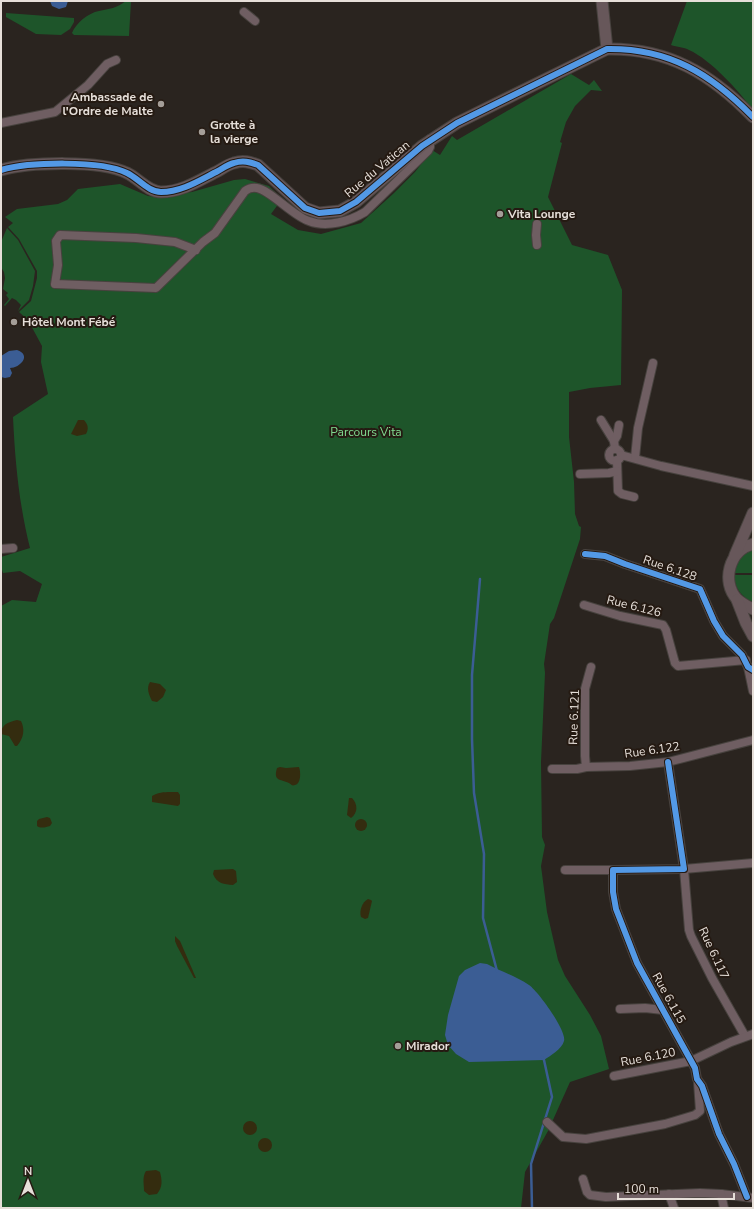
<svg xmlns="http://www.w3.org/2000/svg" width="754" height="1209" font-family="'Nunito Sans',sans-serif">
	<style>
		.green { fill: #1e552a }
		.sand { fill: #342c0f }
		.water { fill: #3b5d94 }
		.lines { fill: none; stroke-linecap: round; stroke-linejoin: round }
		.stream { stroke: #3b5d94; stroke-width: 2.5 }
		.street-casing { stroke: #47423e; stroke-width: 10 }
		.secondary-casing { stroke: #47423e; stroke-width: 13 }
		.street { stroke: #6f5e62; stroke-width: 8 }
		.secondary { stroke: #67575a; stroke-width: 11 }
		.cycleway-casing { stroke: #251a12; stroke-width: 8 }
		.cycleway { stroke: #5399e6; stroke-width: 6 }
		.poi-dot { fill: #a49e98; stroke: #251a12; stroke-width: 1.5 }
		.labels { text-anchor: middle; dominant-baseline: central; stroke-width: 4; stroke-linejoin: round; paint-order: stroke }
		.poi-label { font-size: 12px; font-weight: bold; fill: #e6dfd9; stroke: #251a12; text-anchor: start }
		.street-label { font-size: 12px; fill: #e6dfd9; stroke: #251a12 }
		.park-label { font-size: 12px; fill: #80db90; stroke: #251a12 }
	</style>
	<rect width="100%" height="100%" fill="#2a241f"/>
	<g class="green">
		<path d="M126,1H131L129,36L74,35L72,33C76,23 88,13 99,11C109,9 117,8 126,1Z"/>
		<path d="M687,1H753V110C739,91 711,60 689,50C684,47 677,47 671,45Z"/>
		<polygon points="6,13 74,18 74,22 70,29 61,35 36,34 6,17"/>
		<path d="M571,74L589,85L594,80L602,91L591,90L575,106L566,122L560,142L562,143L548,197L572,245L608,255L622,290L621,385L590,388L569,392V437L574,482L575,514L579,526L581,527L580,539L554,618L550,624L544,664L545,673L541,762L542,837L545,845L541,866L547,912L558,960L565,976L590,1015L601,1036L609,1069L570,1082L548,1131L525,1172L521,1208H1V606L12,600L36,602L42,584L20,571L3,573L1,567V557L30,548C19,504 15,461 13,417L48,394L41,362L42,346L28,320L19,312L31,301L37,278V271L19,239L8,227L13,223L5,217L17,209L58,204L67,200L78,189L120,184L148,196L157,197L192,192L234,180L245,179L269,186L282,199L271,214L298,230L321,234L361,223L394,193L415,172L432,150L440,155L452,136L457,140Z"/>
		<polygon points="7,228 18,240 35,271 33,286 29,300 18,311 21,305 16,300 12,298 5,306 4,305 9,299 6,295 8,293 3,289 5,278 4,272 1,267 1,242"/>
		<path d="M753,549V573H734C738,559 741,556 753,549Z"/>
		<path d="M734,575H753V602C742,598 734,587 734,575Z"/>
	</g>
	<g class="sand">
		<path d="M78,420H84C88,425 89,428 86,434L77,436L71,434Z"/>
		<path d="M150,682L160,684L166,690L163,697L157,702L152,701C149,695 146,688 150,682Z"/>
		<path d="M17,720L21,721C25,729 24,738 17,746H15L9,736L1,734C1,724 9,722 17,720Z"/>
		<path d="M280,767L286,768L299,767C301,772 301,784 295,785C292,786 292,785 289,783C280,779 273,781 277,768Z"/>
		<path d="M178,792L180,795V804L178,806L152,802V796C159,791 170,792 178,792Z"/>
		<path d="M349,798H352C358,804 358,813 351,818L347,815Z"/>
		<path d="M47,817L50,818L52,823L50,826C46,827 41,829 37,826V821L39,819Z"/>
		<circle cx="361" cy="825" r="6"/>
		<path d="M233,869L236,871L237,882L233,885C224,884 217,884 213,874L214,870Z"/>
		<path d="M368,899L371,900L372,901L368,918L365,919L361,917C359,911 362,902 368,899Z"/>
		<polygon points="175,936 180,941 196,978 194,978 177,946 175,941"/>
		<circle cx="250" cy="1128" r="7"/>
		<circle cx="265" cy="1145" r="7"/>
		<path d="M156,1170L160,1172C162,1180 163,1187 157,1194L149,1195L144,1191C144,1184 142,1177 146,1171Z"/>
	</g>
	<g class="water">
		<polygon points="50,1 68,1 66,7 59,9 52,6"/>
		<path d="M17,350C32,355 20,368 10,368L12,373L10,377L5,378L1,377V356L9,351Z"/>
		<path d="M480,963L487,964C500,971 516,976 529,985C538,991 567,1031 564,1041C562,1049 550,1056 544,1060L469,1062L456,1054L448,1045L445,1035L448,1015L459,976L465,970Z"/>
	</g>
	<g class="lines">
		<g class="stream">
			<polyline points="480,579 472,675 472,739 474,793 484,854 483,918 497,971"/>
			<polyline points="532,1208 531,1164 552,1097 544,1060 542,1057"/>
		</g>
		<g class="street-casing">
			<g id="street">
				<polyline points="244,12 255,21"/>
				<polyline points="1,123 55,112 88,85 107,64 116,60"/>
				<polyline points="537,224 536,235 537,245"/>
				<path d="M196,250L175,242L136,238L60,235L56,241L58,265L55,284L156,288L203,242L215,233L245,191C249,188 252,187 257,188C270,190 293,216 309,221C327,228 350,221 365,212L428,151L430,147V139"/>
				<polyline points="601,420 614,441 615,449"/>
				<polyline points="614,441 617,436 619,425"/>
				<circle cx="615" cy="455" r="6"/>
				<polyline points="621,455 661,466 753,486"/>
				<polyline points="635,458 638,428 653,363"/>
				<polyline points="617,460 618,491 622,494 634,497"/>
				<polyline points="580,474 609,473 617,471"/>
				<polyline points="1,549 13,548"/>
				<polyline points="585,554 605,556 625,564 700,589 714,621 723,636 742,655 748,667 753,670"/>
				<polyline points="584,605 620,616 663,625 666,630 675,663 678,666 746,660"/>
				<polyline points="748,667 753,691"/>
				<polyline points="668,762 684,869 613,870 613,892 616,909 637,963 695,1068 697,1079 702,1086 719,1134 734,1164 747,1197"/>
				<polyline points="586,767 585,756 585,689 591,667"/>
				<polyline points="552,769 577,769 586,767 630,766 668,762 753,740"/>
				<polyline points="565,870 613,870"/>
				<polyline points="620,1009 645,1008 663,1010"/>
				<polyline points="745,1036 712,978 691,936 689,930 684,869 753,863"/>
				<polyline points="614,1076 691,1061 731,1042 753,1034"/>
				<polyline points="547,1122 563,1137 586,1139 665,1124 695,1115 700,1111 698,1082"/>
				<polyline points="583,1179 587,1192 590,1195 606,1197 700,1193 721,1194 753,1198"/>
				<polyline points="669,1194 674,1208"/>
				<polyline points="721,1194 724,1208"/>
			</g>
		</g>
		<g class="secondary-casing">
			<g id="secondary">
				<polyline points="602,1 607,49"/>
				<path d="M1,170C29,162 101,160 127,173C138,178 148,192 161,192C182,192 200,180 218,171C223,168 229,164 234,163C243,160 250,162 258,165L305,208L319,213L340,211L356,202L422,146L457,123L607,49C669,48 711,74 753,117"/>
				<path d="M753,544C729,550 721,582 737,599C742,604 747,606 753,609"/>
				<polyline points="735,555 753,513"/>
				<polyline points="737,600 746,623 753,636"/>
			</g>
		</g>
		<use href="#street" class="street"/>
		<use href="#secondary" class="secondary"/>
		<g class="cycleway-casing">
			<g id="cycleway">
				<path d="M1,170C29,162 101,160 127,173C138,178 148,192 161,192C182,192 200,180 218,171C223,168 229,164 234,163C243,160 250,162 258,165L305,208L319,213L340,211L356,202L422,146L457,123L607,49C669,48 711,74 753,117"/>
				<polyline points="585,554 605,556 625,564 700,589 714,621 723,636 742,655 748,667 753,670"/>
				<polyline points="668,762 684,869 613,870 613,892 616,909 637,963 695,1068 697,1079 702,1086 719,1134 734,1164 747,1197"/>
			</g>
		</g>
		<use href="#cycleway" class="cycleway"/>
	</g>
	<g class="poi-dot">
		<circle cx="161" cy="104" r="4"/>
		<circle cx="202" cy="132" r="4"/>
		<circle cx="500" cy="214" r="4"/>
		<circle cx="14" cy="322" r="4"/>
		<circle cx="398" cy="1046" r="4"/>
	</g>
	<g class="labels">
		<g class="poi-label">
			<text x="153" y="97" text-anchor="end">Ambassade de<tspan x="153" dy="14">l'Ordre de Malte</tspan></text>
			<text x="210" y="125">Grotte à<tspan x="210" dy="14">la vierge</tspan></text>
			<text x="508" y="214">Vita Lounge</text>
			<text x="22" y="322">Hôtel Mont Fébé</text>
			<text x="406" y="1046">Mirador</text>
		</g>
		<g class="street-label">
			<text transform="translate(377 169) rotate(-40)">Rue du Vatican</text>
			<text transform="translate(670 568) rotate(19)">Rue 6.128</text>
			<text transform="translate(634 606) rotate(14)">Rue 6.126</text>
			<text transform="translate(574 717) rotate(-88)">Rue 6.121</text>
			<text transform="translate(652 750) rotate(-8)">Rue 6.122</text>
			<text transform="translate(714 953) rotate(65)">Rue 6.117</text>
			<text transform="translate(669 998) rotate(61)">Rue 6.115</text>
			<text transform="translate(648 1057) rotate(-11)">Rue 6.120</text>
		</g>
		<g class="park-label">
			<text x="366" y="432">Parcours Vita</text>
		</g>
	</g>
	<rect width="754" height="1209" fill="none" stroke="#e6dfd9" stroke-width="4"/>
	<g transform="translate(28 1181)" stroke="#251a12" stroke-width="3" paint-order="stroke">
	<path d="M0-3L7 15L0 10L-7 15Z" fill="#e6dfd9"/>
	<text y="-6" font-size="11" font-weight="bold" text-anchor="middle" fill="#e6dfd9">N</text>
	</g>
	<path d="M618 1193v6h116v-6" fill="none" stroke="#e6dfd9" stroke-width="2"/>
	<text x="624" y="1193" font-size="12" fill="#e6dfd9" stroke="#251a12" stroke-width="3" paint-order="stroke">100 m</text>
</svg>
